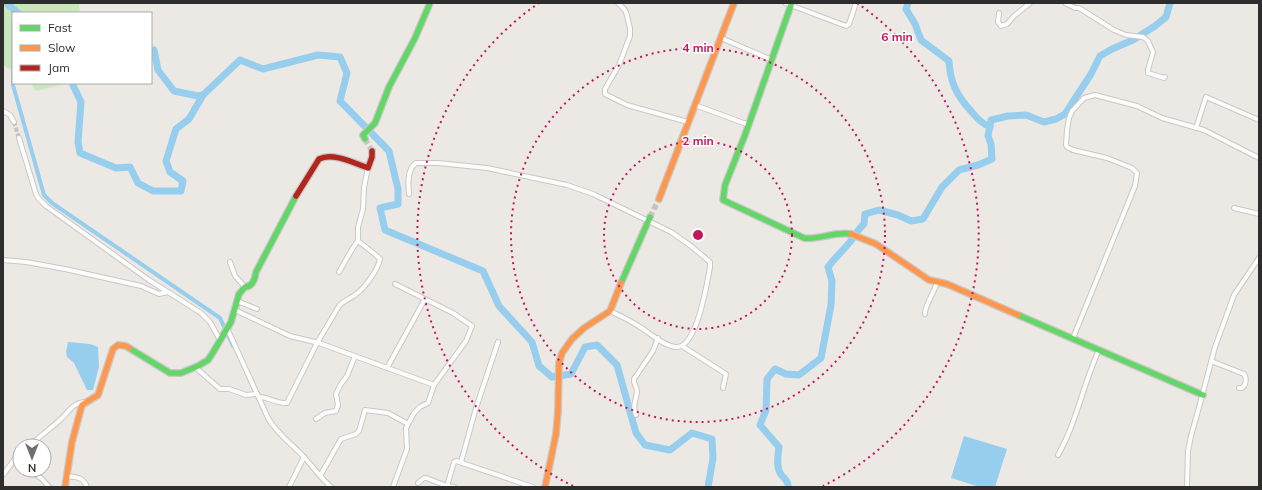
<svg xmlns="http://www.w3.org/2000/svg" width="1262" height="490" font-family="Mulish,sans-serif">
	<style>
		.green { fill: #cae7bc }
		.water { fill: #97ceed }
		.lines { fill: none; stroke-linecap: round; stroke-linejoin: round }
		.canal { stroke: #97ceed; stroke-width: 4 }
		.river { stroke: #97ceed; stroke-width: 7 }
		.street-tunnel { stroke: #c6c3bf; stroke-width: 4; stroke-dasharray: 4 2; stroke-linecap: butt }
		.secondary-tunnel { stroke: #c6c3bf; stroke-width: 5.5; stroke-dasharray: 5.5 3; stroke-linecap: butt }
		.street-casing { stroke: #c9c8c8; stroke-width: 6 }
		.fast-casing { stroke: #c9c8c8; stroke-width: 8 }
		.slow-casing { stroke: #c9c8c8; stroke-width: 8 }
		.jam-casing { stroke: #c9c8c8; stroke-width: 8 }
		.street { stroke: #fcfcfb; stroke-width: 4 }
		.fast { stroke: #63d668; stroke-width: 5.5 }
		.slow { stroke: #ff974d; stroke-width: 5.5 }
		.jam { stroke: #b3261e; stroke-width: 5.5 }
		.ring { fill: none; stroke: #c2185b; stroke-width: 2; stroke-dasharray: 2 4 }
		.centre { fill: #c2185b; stroke: #fff; stroke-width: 2 }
		.ring-label { font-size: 12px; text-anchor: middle; font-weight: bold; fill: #c2185b; stroke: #fff; stroke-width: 3; stroke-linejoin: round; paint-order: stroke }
	</style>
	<rect width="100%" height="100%" fill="#ece9e4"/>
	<g class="green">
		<polygon points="3,3 79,3 80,13 13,13 13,71 3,65"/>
		<polygon points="31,83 69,83 36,91"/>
	</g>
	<g class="water">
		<polygon points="68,342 90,344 98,347 99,367 93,390 87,390 74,363 67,357 66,352"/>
		<polygon points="964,436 1007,449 995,487 980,487 951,478"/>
	</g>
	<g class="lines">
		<g class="canal">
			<polyline points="13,13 13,8"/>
			<polyline points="13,19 13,85 44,195 52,203 220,318 233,346"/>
		</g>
		<g class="river">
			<polyline points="6,3 18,13"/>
			<path d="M908,3L906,9L915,24L921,40L949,61C950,82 957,96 971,111C977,118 981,123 990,127"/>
			<polyline points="151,52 154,50 158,70 174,91 198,96 203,95 240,60 263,69 318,55 340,57 347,73 340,101 389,151 398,189 398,204 380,208 385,230 483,271 499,306 532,342 539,366 552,377 571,374 585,347 597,345 617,365 636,433 645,445 670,450 692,433 712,439 713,458 708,487"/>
			<polyline points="72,83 81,102 78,142 80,153 116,168 130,167 138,183 153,191 181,191 183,181 170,172 166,161 176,129 189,119 203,95"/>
			<path d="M788,487C789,481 783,478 780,473C776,465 778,455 779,447L760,425L766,410L767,379L775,369L786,374L799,375L821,358L831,305L832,281L828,267C835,258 843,250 850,242C855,236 858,229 864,224L865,214L879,210L898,215L911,221L923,219L942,187L959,170L978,165L992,159L991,144L988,136L991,120L1008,116L1026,115L1044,122L1056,119L1065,114L1091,74L1100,56L1112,49L1133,40L1155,26L1166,17L1170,3"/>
		</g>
		<polyline class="street-tunnel" points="14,122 19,138"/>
		<g class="secondary-tunnel">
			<polyline points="365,139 372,151"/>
			<polyline points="650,217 659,199"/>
		</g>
		<g class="street-casing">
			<g id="street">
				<polyline points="618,3 624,9 626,12 630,28 630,36 619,65 605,89 605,94 627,105 688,122"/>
				<polyline points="785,3 846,26 849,24 856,3"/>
				<polyline points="1065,3 1075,8 1079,8 1114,30 1126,35 1143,37 1148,41 1153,52 1148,70 1148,73 1164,78 1165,77"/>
				<polyline points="999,13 998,22 1001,26 1007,24 1014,16 1030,3"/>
				<polyline points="721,38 772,60"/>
				<polyline points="695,105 749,125"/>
				<polyline points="3,111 10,115 14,122"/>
				<polyline points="1196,128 1206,97 1259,120"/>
				<polyline points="19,138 36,194 38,198 46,206 149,280 201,313 210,322 220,340"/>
				<path d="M409,194C408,184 407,169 416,163H438L487,168L567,185L593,194L671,232L691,246L710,262V267C707,283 697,350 675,347C662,345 650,333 640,327C631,321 621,316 610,311"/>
				<polyline points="1234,208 1259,214"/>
				<polyline points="3,260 26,262 65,269 141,286 159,294 168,292"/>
				<polyline points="230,262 235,276 245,287"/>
				<path d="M339,272C342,267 355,243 358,241V227L363,209L364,187L368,168"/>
				<polyline points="237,301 257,309"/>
				<polyline points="235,310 290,336 319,343 434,385"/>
				<path d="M925,314C924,307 935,291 937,282"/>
				<path d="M227,328L268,418C277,434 292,444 304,457C313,467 321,478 331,487"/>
				<polyline points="1073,338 1135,186 1137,173 1132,168 1107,158 1073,150 1067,147 1066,145 1067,130 1069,118 1072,111 1084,98 1095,95 1137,106 1162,118 1204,130 1259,158"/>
				<polyline points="682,346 726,374 723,388"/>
				<path d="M1211,361L1244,374C1247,378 1246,385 1242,388H1239"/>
				<polyline points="195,367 220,389 229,389 246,395 257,394"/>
				<polyline points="387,368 425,299"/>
				<path d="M259,397C268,397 278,404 287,403L317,343L339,306C344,300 350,299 355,295C364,289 378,270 380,259L376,255L358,241"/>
				<path d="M636,415C632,406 636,400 637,392C637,386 633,384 634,379L653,351L658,338"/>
				<polyline points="316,419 325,413 336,411 338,405 336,394 341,384 347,376 355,356"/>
				<path d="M29,446C39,437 50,429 60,420C69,412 72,403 85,402"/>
				<path d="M1058,455C1077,422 1083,384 1099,350"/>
				<polyline points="14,460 20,464"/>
				<polyline points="461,462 476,408 498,342"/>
				<polyline points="30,470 42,479 49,487"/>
				<polyline points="3,475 14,460 20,454"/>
				<path d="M67,476C77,477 83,477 87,487"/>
				<polyline points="320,476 341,439 356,434 359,431 365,410 388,413 408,424"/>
				<polyline points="418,483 424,478 426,478 447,486 454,487"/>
				<polyline points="447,486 454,462 456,461 533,487"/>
				<polyline points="289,487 304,457"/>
				<polyline points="393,487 407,449 406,428 414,413 420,407 428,403 434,385 466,341 472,326 453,313 395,284"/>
				<polyline points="1187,487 1188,451 1191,436 1201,400 1215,347 1234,295 1259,258"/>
			</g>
		</g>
		<g class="fast-casing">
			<g id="fast">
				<path d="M791,5L745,135L725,185L723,200L804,238C820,240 835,231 851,234"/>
				<polyline points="365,139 363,135 375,123 389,87 415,38 430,3"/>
				<polyline points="621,283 650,217"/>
				<polyline points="1018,315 1203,395"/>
				<path d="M129,348L170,373H181L198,366L208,360L212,354L231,322L239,294L245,287C253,287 255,279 256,272L296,196"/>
			</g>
		</g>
		<g class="slow-casing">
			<g id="slow">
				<polyline points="659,199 734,3"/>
				<polyline points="851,234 876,244 929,280 947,284 1018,315"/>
				<polyline points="65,487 72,442 82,405 98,395 113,349 118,345 126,346 129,348"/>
				<polyline points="545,487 556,434 558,411 559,363 562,353 572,339 584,328 610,311 621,283"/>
			</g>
		</g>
		<g class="jam-casing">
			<path id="jam" d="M296,196L319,159C333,152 354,163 368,168L372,157V151"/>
		</g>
		<use href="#street" class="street"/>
		<use href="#fast" class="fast"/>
		<use href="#slow" class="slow"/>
		<use href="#jam" class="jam"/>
	</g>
	<g class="ring">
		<circle cx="698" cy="235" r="94"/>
		<circle cx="698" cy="235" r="187"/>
		<path d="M573 486A281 281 0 0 1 539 3M857 3A281 281 0 0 1 823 486"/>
	</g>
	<circle cx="698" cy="235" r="6" class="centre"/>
	<g class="ring-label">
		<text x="897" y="41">6 min</text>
		<text x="698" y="52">4 min</text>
		<text x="698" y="145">2 min</text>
	</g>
	<rect width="1262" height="490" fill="none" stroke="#2d2d2d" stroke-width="8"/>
	<rect x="12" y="12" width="140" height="72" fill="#ffffff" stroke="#ababab"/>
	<rect x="20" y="25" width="20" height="6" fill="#63d668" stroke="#ababab"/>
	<text x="48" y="32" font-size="12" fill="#2d2d2d">Fast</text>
	<rect x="20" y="45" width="20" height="6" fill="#ff974d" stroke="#ababab"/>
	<text x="48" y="52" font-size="12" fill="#2d2d2d">Slow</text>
	<rect x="20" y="65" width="20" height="6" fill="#b3261e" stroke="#ababab"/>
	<text x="48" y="72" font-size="12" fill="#2d2d2d">Jam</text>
	<g transform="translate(32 458) rotate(180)"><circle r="19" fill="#ffffff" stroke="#ababab"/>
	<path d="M0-3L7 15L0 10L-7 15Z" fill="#706f6d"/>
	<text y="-6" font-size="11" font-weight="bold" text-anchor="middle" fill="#2d2d2d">N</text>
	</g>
</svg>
